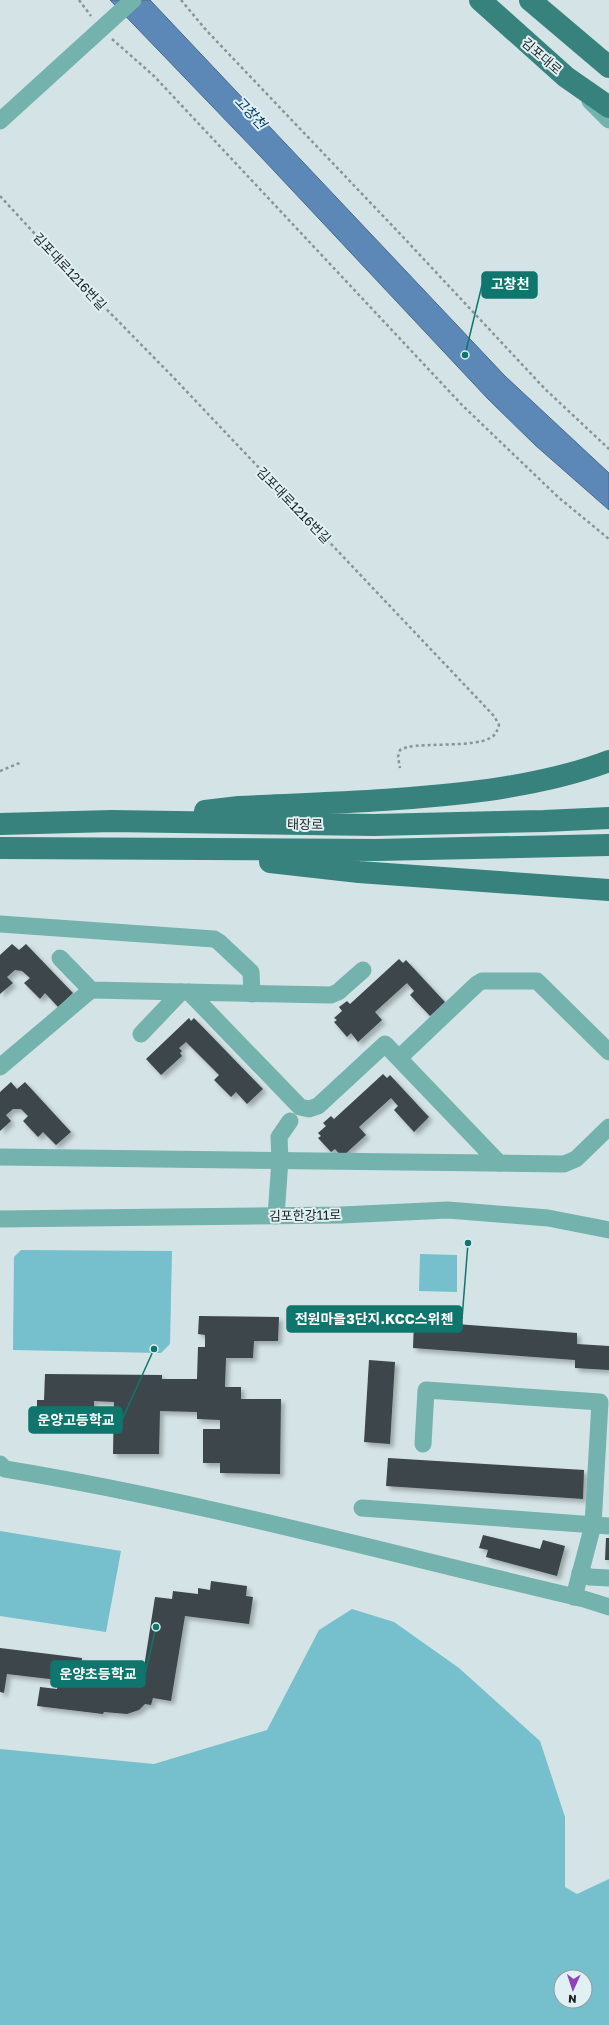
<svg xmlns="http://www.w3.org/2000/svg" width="609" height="2025" font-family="'Golos Text','Noto Sans KR',sans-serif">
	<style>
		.green { fill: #75c0cc; fill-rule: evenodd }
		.water { fill: #5b88b6; stroke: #48698a }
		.building { fill: #3c464c; filter: url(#shadow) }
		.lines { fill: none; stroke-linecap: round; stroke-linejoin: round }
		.path { stroke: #889495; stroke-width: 2.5; stroke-dasharray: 3 3; stroke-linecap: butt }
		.minor { stroke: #73b2ad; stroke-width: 17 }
		.major { stroke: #37827d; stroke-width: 22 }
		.labels { text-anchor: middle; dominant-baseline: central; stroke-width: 4; stroke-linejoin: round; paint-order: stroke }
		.street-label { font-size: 13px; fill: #1b2122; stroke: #e1f0f3 }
		.water-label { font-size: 14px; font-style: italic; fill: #003662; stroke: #e1f0f3 }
		.leader { fill: none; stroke: #0f766e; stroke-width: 1.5 }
		.callout-dot { fill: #0f766e; stroke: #e1f0f3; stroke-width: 1.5 }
		.callout { fill: #0f766e; stroke: #0f766e; stroke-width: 1.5 }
		.callout-label { font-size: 14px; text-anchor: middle; font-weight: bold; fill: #fff }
	</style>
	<defs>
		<filter id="shadow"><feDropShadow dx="3.5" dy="3.5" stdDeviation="2" flood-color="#0004"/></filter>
	</defs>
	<rect width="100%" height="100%" fill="#d4e3e5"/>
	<g class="green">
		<polygon points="21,1250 172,1251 170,1344 161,1353 13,1350 14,1257"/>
		<polygon points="420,1254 457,1255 457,1292 419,1291"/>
		<polygon points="0,1531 121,1551 106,1632 0,1616"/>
		<path d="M352,1609L394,1622L459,1668L540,1741L565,1817V1887L577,1894L609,1879V2025H0V1749L154,1764L267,1730L319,1630ZM561,1977H585V2001H561Z"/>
	</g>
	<polygon class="water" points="110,0 150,0 505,376 609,473 609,510 535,445 488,399 261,157"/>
	<g class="building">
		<polygon points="12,944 19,950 26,944 73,993 58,1007 45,993 40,999 24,983 30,978 22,971 15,970 7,977 13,983 0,994 0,955"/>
		<polygon points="399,959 403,963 406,960 445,1002 430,1016 410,995 414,991 407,983 375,1012 382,1020 358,1042 351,1033 347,1037 334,1022 337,1020 334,1018 342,1011 339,1007 347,1001 350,1004"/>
		<polygon points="189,1018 191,1021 194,1018 263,1089 247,1104 236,1092 231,1097 214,1080 219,1075 186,1042 179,1048 182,1051 180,1053 182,1056 161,1075 146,1059"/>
		<polygon points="383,1074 387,1078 390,1075 429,1117 414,1132 394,1110 398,1106 391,1098 359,1127 366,1135 342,1157 335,1149 331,1152 318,1138 321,1136 318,1133 326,1126 323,1123 331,1116 334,1119"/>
		<polygon points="11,1082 17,1089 25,1082 71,1132 56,1145 43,1132 38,1137 23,1121 28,1116 21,1109 13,1109 6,1115 11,1121 0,1131 0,1092"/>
		<polygon points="199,1316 279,1317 278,1341 254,1341 253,1358 226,1358 225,1387 241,1387 241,1399 281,1399 280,1474 220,1473 220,1463 203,1463 203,1429 220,1429 220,1420 197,1419 197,1412 160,1411 159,1454 113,1454 114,1402 94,1401 94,1410 37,1410 37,1400 44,1400 45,1374 162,1375 162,1379 197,1379 198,1347 205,1347 205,1335 198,1334"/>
		<polygon points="414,1321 577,1333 577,1344 609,1346 609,1370 575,1368 575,1360 413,1348"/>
		<polygon points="369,1360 395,1362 390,1444 364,1442"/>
		<polygon points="388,1458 584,1470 583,1499 386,1486"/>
		<polygon points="483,1535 540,1549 543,1540 565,1546 557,1576 486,1557 488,1550 479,1548"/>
		<polygon points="606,1538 609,1538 609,1560 605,1560"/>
		<polygon points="211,1581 247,1586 246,1596 253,1597 249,1624 185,1616 171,1701 153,1698 151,1705 145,1704 139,1710 127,1714 104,1712 103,1714 37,1706 40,1687 57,1689 58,1680 7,1674 4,1693 0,1692 0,1648 82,1658 81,1666 108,1669 124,1668 132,1670 142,1680 155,1597 172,1599 173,1591 198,1594 198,1588 210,1590"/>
	</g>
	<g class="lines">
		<g class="path">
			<polyline points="79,0 91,16"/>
			<polyline points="181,0 206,30 404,238 545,389 609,449"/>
			<polyline points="112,39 154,76 462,405 558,497 609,539"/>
			<path d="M0,196L69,271L173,377L494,716L499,725C497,731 496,735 490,738C475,747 428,743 407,747L400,750L398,757L400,768"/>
			<polyline points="0,771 22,762"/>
		</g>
		<g class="minor">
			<polyline points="590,101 609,120"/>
			<polyline points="0,121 133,0"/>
			<polyline points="0,924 214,939 219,942 251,972 252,994"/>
			<polyline points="60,958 91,990 331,995 338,992 363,970"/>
			<polyline points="189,992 300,1107 309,1109 318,1106 385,1044 499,1163"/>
			<polyline points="141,1034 181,992"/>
			<polyline points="399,1058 477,984 482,981 537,981 609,1052"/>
			<polyline points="0,1067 91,990"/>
			<polyline points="0,1157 564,1164 576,1159 609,1127"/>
			<polyline points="276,1216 280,1160 279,1137 290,1121"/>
			<polyline points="0,1219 341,1215 448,1210 548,1218 609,1230"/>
			<polyline points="423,1444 426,1390 600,1402 593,1525 574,1597"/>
			<path d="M0,1464L5,1469C200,1501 391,1554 584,1599L609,1607"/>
			<polyline points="362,1508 609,1526"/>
			<polyline points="580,1573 590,1577 609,1578"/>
		</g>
		<g class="major">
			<polyline points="480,0 566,77 609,107"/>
			<polyline points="530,0 609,67"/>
			<path d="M205,811L239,807C322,803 406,801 488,790C529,784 570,776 609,761"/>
			<polyline points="0,824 112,821 374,825 544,821 609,818"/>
			<polyline points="0,848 376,850 609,845"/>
			<polyline points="270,862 359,872 609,890"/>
		</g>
	</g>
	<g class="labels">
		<g class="street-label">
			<text transform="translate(542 56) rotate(41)">김포대로</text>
			<text transform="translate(70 271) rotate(47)">김포대로1216번길</text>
			<text transform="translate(294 505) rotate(46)">김포대로1216번길</text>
			<text transform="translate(305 824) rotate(1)">태장로</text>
			<text transform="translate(305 1215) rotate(-1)">김포한강11로</text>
		</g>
		<g class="water-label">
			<text transform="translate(251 112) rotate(47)">고창천</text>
		</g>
	</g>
	<path class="leader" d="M465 355L482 285M468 1243L462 1319M154 1349L122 1420M156 1627L145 1674"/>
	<g class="callout-dot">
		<circle cx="465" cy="355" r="4"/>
		<circle cx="468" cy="1243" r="4"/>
		<circle cx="154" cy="1349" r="4"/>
		<circle cx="156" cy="1627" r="4"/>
	</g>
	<g class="callout">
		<rect x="482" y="272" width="55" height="26" rx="4"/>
		<rect x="287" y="1306" width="175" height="26" rx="4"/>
		<rect x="29" y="1407" width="93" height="26" rx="4"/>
		<rect x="51" y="1661" width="94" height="26" rx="4"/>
	</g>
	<g class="callout-label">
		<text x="510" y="289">고창천</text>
		<text x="374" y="1324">전원마을3단지.KCC스위첸</text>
		<text x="76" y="1425">운양고등학교</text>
		<text x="98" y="1679">운양초등학교</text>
	</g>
	<g transform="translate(573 1989) rotate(183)"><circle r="19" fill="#e1f0f3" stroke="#929d9f"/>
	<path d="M0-3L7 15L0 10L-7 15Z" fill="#8c44b7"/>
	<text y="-6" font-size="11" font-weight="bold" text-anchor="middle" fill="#1b2122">N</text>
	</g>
</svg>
